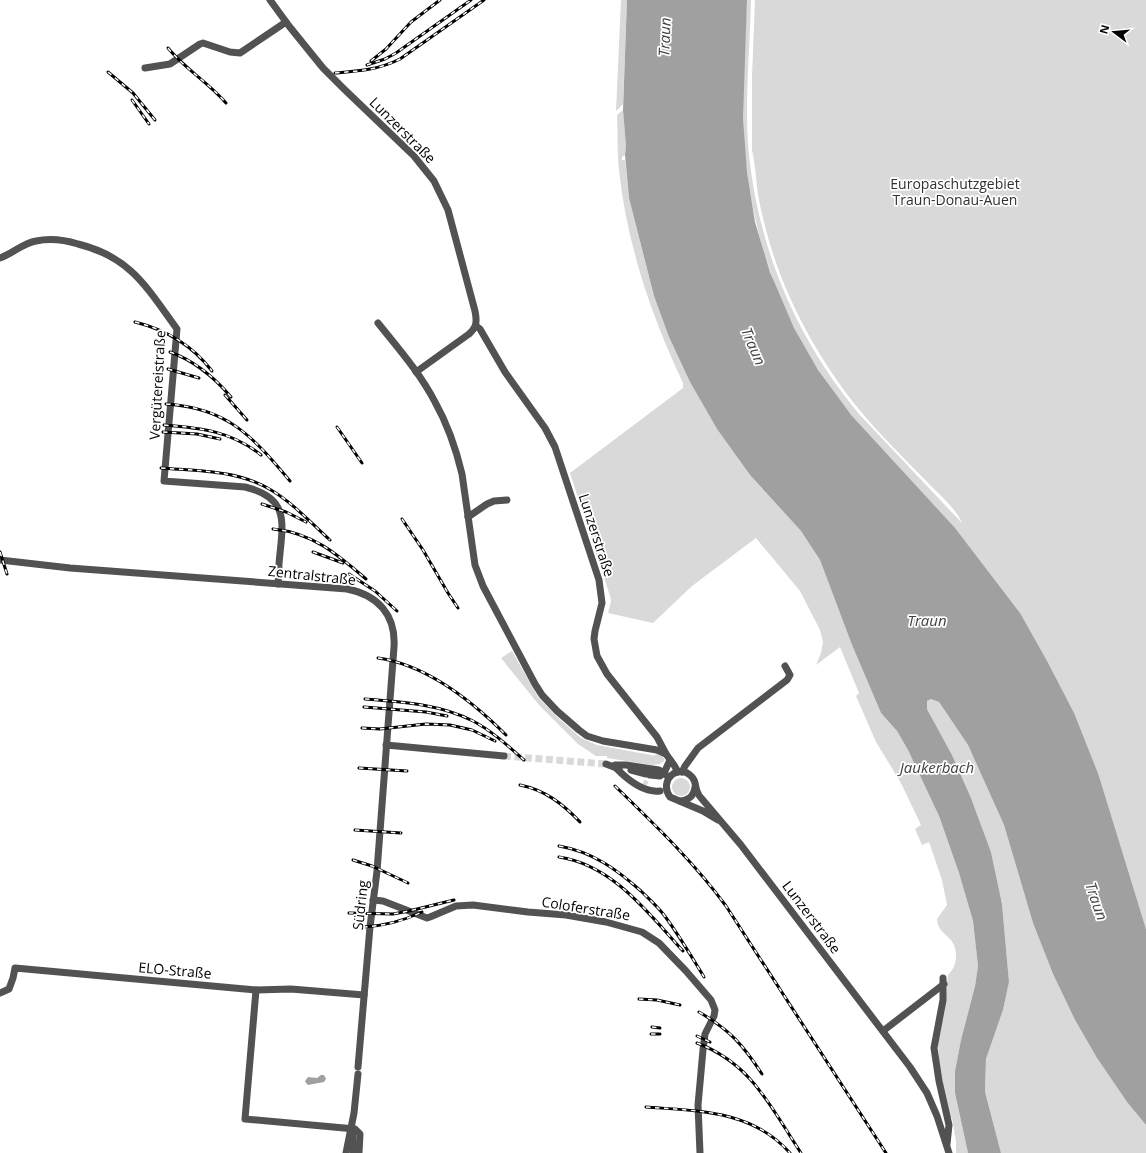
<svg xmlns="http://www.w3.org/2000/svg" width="1146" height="1153" font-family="'Open Sans',sans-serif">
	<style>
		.green { fill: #d9d9d9 }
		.water { fill: #a0a0a0 }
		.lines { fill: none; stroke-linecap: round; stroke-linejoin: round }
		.minor-tunnel { stroke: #d9d9d9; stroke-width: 7; stroke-dasharray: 7 3.5; stroke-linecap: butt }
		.minor { stroke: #525252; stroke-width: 7 }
		.rail-casing { stroke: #000; stroke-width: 3 }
		.rail { stroke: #fff; stroke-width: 1.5; stroke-dasharray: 4.5; stroke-linecap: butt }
		.labels { text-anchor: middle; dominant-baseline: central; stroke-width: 3.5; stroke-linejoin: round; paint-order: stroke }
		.street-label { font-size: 14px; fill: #000; stroke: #fff }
		.park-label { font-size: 14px; fill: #303030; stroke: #fff }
		.water-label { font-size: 15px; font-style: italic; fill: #414141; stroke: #fff }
	</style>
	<rect width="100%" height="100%" fill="#fff"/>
	<g class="green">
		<polygon points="621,0 627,0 623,104 616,111"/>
		<path d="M747,0H751C750,51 744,104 749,155C759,251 797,339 859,414L962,523C957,510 940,495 929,484C905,459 879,434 857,407C814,353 780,289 764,222C760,207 757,192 756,177C755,168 754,159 752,150V77L755,0H1146V929L1099,776L852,416C841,401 828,386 818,370C770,296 745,206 743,118C742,79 745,39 747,0Z"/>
		<path d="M623,110L626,146L625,155L622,157V160H625L629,198L654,296L669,337L690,382L717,429L750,475L801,531L820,560L852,645L881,713L897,731L908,750L939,816L959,873L973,921L978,966L975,986L961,1040L955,1071V1093L968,1153H956V1141L952,1118L949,1117L939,1064L938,1045L945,1004L948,975C956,968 958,956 954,945C949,934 938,933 937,919L947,905L942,880L929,842L922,845L915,829L921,825L901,783L876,742L856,696L859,693L840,647L816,665L821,653L823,642L820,630L800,591L756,538L692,586L653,623L608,613L611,601L610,596L570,473L683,388V383C651,315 627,245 619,170C617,152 618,133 617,115Z"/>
		<polygon points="512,651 538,697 557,717 581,738 597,745 651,755 654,756 656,754 662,756 665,760 660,764 652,765 607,758 607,756 596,756 578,744 539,705 501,658"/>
		<polygon points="931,699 939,702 968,745 1004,825 1033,923 1053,974 1075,1020 1097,1058 1127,1102 1146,1125 1146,1153 1001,1153 985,1093 986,1059 1003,1010 1009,982 1002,904 991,852 971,798 952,755 927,709 927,701"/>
		<circle cx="681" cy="787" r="9"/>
	</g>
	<g class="water">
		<polygon points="627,0 747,0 743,118 747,172 755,222 770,272 794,328 818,370 852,416 955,528 1020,613 1047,661 1074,713 1099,776 1146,929 1146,1125 1127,1102 1097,1058 1075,1020 1053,974 1033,923 1004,825 968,745 939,702 931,699 927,701 927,709 952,755 971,798 991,852 1002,904 1009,982 1003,1010 986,1059 985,1092 1001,1153 968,1153 955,1093 955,1071 961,1040 975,986 978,966 973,921 959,873 939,816 908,750 897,731 881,713 852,645 820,560 801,531 750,475 717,429 690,382 669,337 654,296 629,198 625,155 626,146 623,110"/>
		<polygon points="321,1075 324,1075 326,1079 324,1082 308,1085 306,1083 305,1081 308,1077 317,1078"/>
	</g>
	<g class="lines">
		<g class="minor-tunnel">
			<polyline points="504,756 606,764"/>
			<polyline points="643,783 647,785"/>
		</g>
		<g class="minor">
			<path d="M270,0L289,26L323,68L344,89L414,156L434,181L448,210L475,311C477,321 477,327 469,334L416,372"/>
			<polyline points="145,68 170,64 200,44 203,43 230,52 240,53 286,22"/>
			<path d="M0,258C12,254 23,243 36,241C50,238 65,240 78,244C131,257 147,288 177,329L164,481L245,487C292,498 282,526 279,564"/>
			<path d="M378,323C398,348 420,373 435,402C448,425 456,449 462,474L475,565L483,586L535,684L542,695L557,711L579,730L587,736L603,741L657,750L666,754"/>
			<polyline points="476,326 480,329 505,372 545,428 555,447 599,580 602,603 595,631 594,639 597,656 607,674 657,737 666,754 674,765 678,772"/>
			<polyline points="468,517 487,504 494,501 507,500"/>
			<path d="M0,560L70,568L347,589C378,595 396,615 394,647L377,871L370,927L358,1067"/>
			<polyline points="278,584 279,567"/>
			<polyline points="386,745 504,756"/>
			<polyline points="606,764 619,769"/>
			<polyline points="615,765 626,765 659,770 664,773 670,760"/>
			<path d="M617,769C628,780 644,793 660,791"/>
			<polyline points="631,770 646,774"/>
			<polyline points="682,772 685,766 698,748 787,680 790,675 785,666"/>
			<polyline points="650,775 660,776 664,773 666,775"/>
			<path d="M680,801C689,800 694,796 695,787"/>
			<path d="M718,820L703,811L670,797C658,780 679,762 692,777C696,781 695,786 697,791C698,794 700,797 702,799L741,845L910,1067L927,1093L937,1116L949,1153"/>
			<polyline points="373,900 383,901 427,918 430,917 456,906 473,905 528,912 566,915 606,922 642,932 659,943 686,971 711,1000 715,1010 714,1016 705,1034 703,1050 698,1105 700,1153"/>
			<polyline points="943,978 943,1000 934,1048 939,1081 949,1125 947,1144"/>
			<polyline points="256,990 245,1119 355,1129 360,1134 359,1153"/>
			<polyline points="0,993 9,989 13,978 15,968 256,990 291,989 364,995"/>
			<polyline points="883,1031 944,984"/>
			<polyline points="352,1132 353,1137 353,1153"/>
			<polyline points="346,1153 354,1113 358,1074"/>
		</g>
		<g class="rail-casing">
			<g id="rail">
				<path d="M168,48C185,69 208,82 226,103"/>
				<polyline points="371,61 386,49 411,22 440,0"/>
				<polyline points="367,65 385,59 396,53 471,0"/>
				<polyline points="108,72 133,93 155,120"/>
				<path d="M335,73C359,71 378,70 400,59L484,0"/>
				<polyline points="132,100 149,124"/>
				<path d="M135,322C167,330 192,345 212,371"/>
				<path d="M170,352C195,361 214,377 231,397"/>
				<polyline points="168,369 199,378"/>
				<polyline points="225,395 247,420"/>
				<path d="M166,404C228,408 252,436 290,481"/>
				<path d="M164,425C201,428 231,431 261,455"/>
				<polyline points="337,427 362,463"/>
				<polyline points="163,432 197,434 220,439"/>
				<path d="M161,468C198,471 238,470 271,490C293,503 311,523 330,540"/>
				<polyline points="262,504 286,512 306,522"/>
				<polyline points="402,519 423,550 448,593 458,608"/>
				<path d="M273,529C313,533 337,554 366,579"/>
				<polyline points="0,552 7,574"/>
				<polyline points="313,552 343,563"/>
				<polyline points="349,574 375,591 397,611"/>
				<path d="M378,658C427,665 472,701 506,735"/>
				<path d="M365,699C402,702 439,704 473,721C492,731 508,746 524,760"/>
				<polyline points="364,707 426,712 447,716"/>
				<polyline points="362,728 380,729 426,724 450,725 472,730 495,741"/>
				<polyline points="359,768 407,771"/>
				<path d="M520,785C545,790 563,804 580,822"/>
				<path d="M615,786C654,824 694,862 726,906L886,1153"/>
				<polyline points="355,830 401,833"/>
				<path d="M559,846C593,852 616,869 641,891C649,899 657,906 664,915C679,935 691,956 704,977"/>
				<path d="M559,857C613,865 649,914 683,951"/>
				<polyline points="353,860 372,866 408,883"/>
				<polyline points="349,913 393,914 409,911 454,900"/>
				<path d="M363,927C384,926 403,921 422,912"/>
				<polyline points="639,999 657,1000 680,1005"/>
				<path d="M699,1012C730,1030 743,1045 762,1074"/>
				<polyline points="652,1027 660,1028"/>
				<polyline points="651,1034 660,1034"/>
				<polyline points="697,1036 710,1042"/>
				<path d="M697,1043C752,1064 770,1106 801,1153"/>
				<path d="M646,1107C698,1111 752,1110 790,1153"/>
			</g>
		</g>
		<use href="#rail" class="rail"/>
	</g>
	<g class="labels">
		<g class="street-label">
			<text transform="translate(403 130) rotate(45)">Lunzerstraße</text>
			<text transform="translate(157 385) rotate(-87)">Vergütereistraße</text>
			<text transform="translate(597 535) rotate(72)">Lunzerstraße</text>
			<text transform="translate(312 575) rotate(6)">Zentralstraße</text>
			<text transform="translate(360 905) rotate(-84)">Südring</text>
			<text transform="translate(586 908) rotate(9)">Coloferstraße</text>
			<text transform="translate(812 917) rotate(53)">Lunzerstraße</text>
			<text transform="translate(175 970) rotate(5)">ELO-Straße</text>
		</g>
		<g class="park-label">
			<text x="955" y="183">Europaschutzgebiet<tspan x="955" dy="16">Traun-Donau-Auen</tspan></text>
		</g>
		<g class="water-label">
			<text transform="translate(664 37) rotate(-88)">Traun</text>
			<text transform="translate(754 346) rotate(67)">Traun</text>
			<text x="927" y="620">Traun</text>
			<text x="937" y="767">Jaukerbach</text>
			<text transform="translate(1097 901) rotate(71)">Traun</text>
		</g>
	</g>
	<g transform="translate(1114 32) rotate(286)" stroke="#ffffff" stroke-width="3" paint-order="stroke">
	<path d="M0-3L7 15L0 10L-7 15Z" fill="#000000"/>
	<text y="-6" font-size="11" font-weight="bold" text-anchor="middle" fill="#000000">N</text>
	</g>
</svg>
